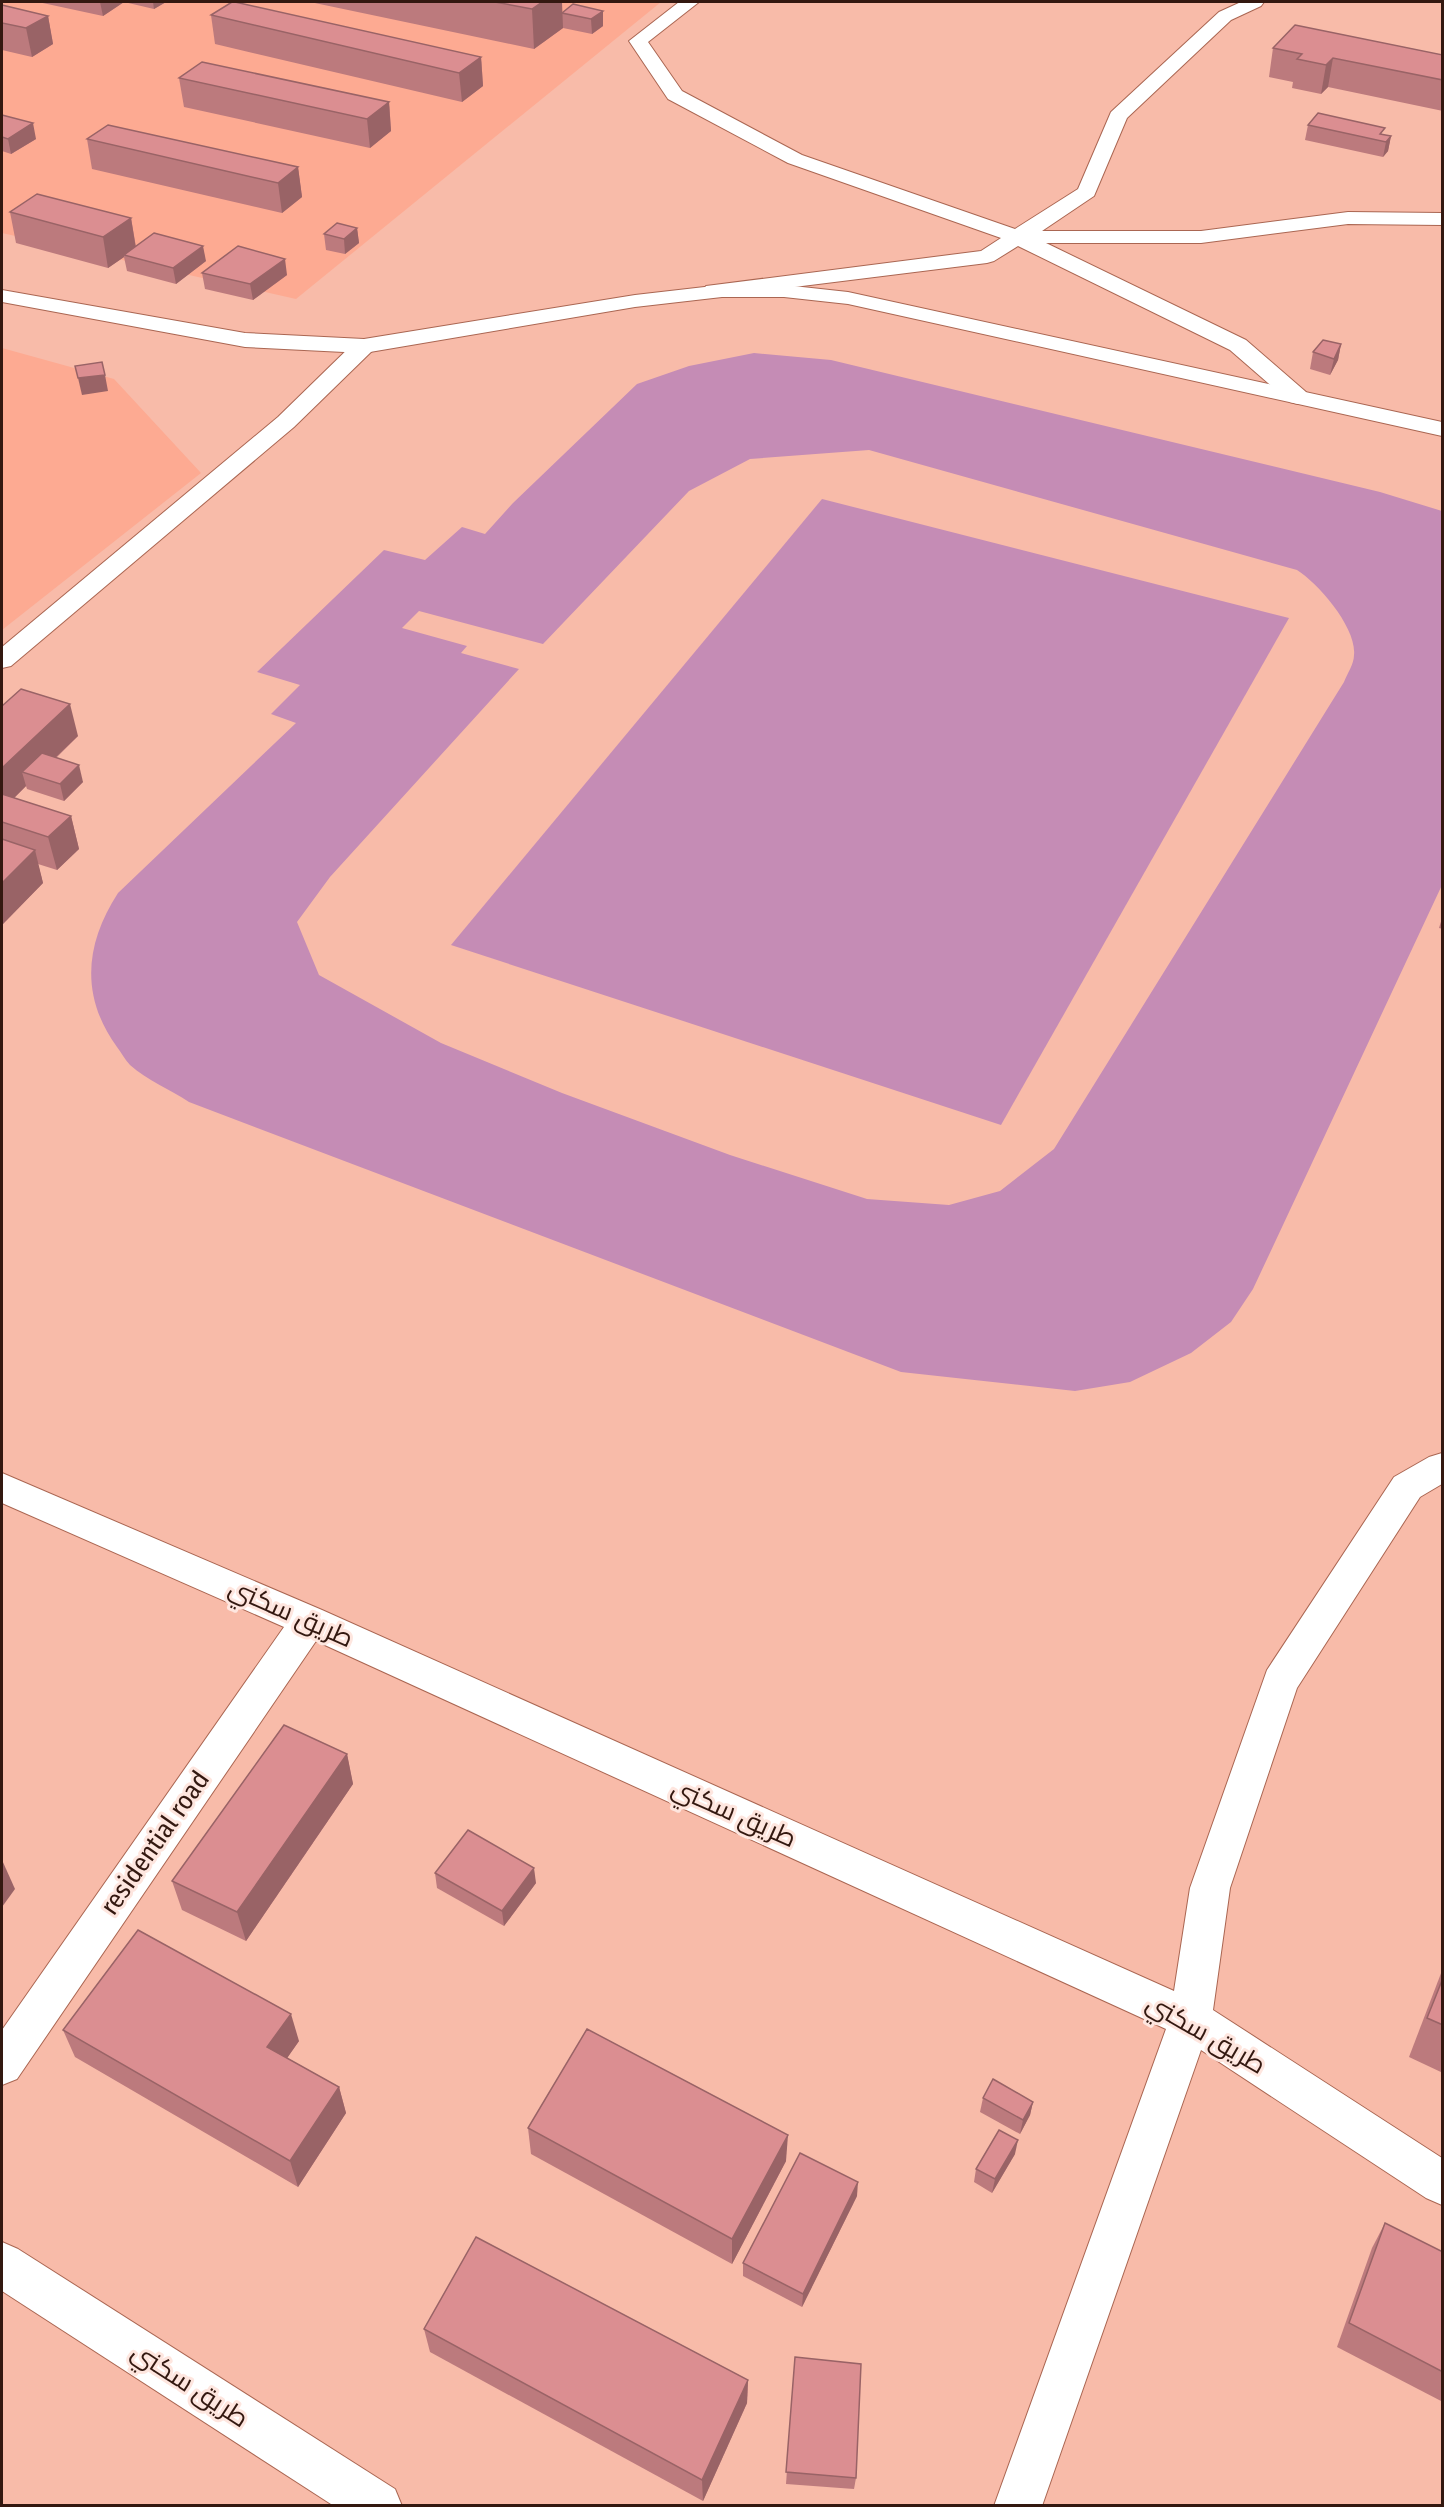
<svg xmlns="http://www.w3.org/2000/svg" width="1444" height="2507" font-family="'Fira Sans Condensed',Cairo,sans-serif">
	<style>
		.built { fill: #fdaa92 }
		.green { fill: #c58cb5; fill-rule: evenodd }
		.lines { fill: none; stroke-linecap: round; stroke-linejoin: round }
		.minor-casing { stroke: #aa6652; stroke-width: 2 }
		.major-casing { stroke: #aa6652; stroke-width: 2 }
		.minor { fill: #fff; fill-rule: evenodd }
		.major { fill: #fff; fill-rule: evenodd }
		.wall { fill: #bc7a7d }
		.shaded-wall { fill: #996366 }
		.building { fill: #db8e91; stroke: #996366; stroke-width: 1.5 }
		.labels { text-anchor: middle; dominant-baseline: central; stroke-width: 6; stroke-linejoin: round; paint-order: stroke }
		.near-street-label { font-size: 26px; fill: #331810; stroke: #fee6df }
	</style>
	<rect width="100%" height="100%" fill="#f8bba9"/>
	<g class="built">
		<polygon points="2,2 661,2 296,299 2,233"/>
		<polygon points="2,348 114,379 201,473 2,630"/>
	</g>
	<g class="green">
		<path d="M754,353L831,360L1380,492L1442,511V885L1253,1289L1231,1322L1191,1353L1130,1382L1075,1391L901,1372L189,1102C171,1090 147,1080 130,1065C125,1060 121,1052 117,1047C80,996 85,944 118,893L296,723L271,714L300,685L257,672L384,550L425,560L462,527L485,534L513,503L637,384L689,366ZM869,450L1297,570C1318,583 1357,628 1354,655C1354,664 1347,674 1344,682L1054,1149L1000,1191L949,1205L867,1199L730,1155L562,1093L441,1043L319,975L297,922L330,877L519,669L461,653L467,646L402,628L419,611L543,644L689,491L750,459Z"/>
		<polygon points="822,499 1289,618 1001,1125 451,945"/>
	</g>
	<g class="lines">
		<g class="minor-casing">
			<g id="minor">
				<polygon points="679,2 699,2 648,42 682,91 802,155 1015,229 1078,189 1111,112 1219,12 1241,2 1264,2 1261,6 1231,20 1127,118 1094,196 1042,231 1201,231 1348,212 1442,213 1442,225 1348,224 1201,243 1046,243 1246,340 1306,392 1309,397 1306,402 1298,404 1290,402 1230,350 1018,246 994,261 987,263 714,297 706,296 703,291 706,286 714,285 981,251 1001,238 788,163 668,99 629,41"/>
				<polygon points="364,339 372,341 375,346 372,351 294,427 11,666 2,668 2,647 278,417 356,341"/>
				<polygon points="1442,1453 1442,1484 1420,1497 1297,1688 1230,1888 1213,2010 1442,2158 1442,2205 1426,2198 1201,2050 1042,2506 994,2506 1166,2029 316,1641 17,2079 2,2085 2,2030 284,1627 2,1503 2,1473 322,1610 1174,1991 1190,1888 1267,1670 1394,1477 1429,1457"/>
				<polygon points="2,2242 18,2249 395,2489 402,2506 334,2506 2,2291"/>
			</g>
		</g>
		<g class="major-casing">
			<polygon id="major" points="722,285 784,285 848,292 1442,422 1442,436 848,304 784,297 722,297 635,307 364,353 245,347 2,302 2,290 245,333 364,339 635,295"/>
		</g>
		<use href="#minor" class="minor"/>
		<use href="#major" class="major"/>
	</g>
	<g class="wall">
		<polygon points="38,2 166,2 154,9 124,2 103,16"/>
		<polygon points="310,2 562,2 562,13 573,4 603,26 592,34 563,28 534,49"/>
		<polygon points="2,5 48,16 53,44 32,57 2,50"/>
		<polygon points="211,15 481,57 483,86 462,102 215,44"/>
		<polygon points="1273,48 1443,55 1443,111 1328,87 1321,94 1292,88 1293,82 1269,77"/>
		<polygon points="179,78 389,102 391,131 370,148 184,107"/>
		<polygon points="2,115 36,139 11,154 2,151"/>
		<polygon points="1308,125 1391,136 1388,151 1383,157 1305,140"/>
		<polygon points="87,139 298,167 302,197 282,213 92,169"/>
		<polygon points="10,212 131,218 136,247 206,261 176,284 127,271 124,257 108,268 16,243"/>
		<polygon points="357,228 359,243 345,254 326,250 324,234"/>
		<polygon points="202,273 287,275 253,300 205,289"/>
		<polygon points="1341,344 1338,360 1330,375 1310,369 1313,352"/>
		<polygon points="2,706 78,736 56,758 83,782 64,801 27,789 26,786 14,798 71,816 79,849 57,870 38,864 43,883 2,925"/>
		<polygon points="1443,915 1443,929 1439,928"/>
		<polygon points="347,1754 353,1784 246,1941 182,1910 172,1881"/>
		<polygon points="435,1873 536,1883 504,1926 437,1888"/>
		<polygon points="1443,1968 1443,2073 1409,2057"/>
		<polygon points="63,2030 299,2041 287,2058 339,2087 346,2113 298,2187 75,2057"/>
		<polygon points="983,2098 1033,2102 1030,2115 1020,2134 980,2112"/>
		<polygon points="528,2128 786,2161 732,2264 531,2154"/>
		<polygon points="1015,2154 992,2193 974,2182 976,2169"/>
		<polygon points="857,2196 802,2307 743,2276 743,2263"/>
		<polygon points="1385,2223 1443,2252 1443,2402 1337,2347 1372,2248"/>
		<polygon points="424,2329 748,2380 747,2403 703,2501 430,2352"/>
		<polygon points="795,2357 856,2478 854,2489 786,2484"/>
	</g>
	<g class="shaded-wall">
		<polygon points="100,2 124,2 103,16"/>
		<polygon points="153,2 166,2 154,9"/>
		<polygon points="542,2 562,2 563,28 534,49 532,9"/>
		<polygon points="603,11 603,26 592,34 591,19"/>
		<polygon points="48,16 53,44 32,57 26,28"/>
		<polygon points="481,57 483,86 462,102 459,73"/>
		<polygon points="1333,58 1328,87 1321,94 1326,65"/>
		<polygon points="389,102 391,131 370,148 367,119"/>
		<polygon points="33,123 36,139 11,154 8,139"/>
		<polygon points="1391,136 1388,151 1383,157 1386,142"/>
		<polygon points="298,167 302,197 282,213 278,183"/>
		<polygon points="131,218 136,249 124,255 124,257 108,268 103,237"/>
		<polygon points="357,228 359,243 345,254 344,239"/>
		<polygon points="203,246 206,261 176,284 173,268"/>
		<polygon points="285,259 287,275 253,300 250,284"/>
		<polygon points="1341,344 1338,360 1330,375 1334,359"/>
		<polygon points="105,375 108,391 82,395 78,378"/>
		<polygon points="70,704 78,736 36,776 22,772 26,786 2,810 2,768"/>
		<polygon points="79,765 83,782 64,801 60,784"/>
		<polygon points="71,816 79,849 57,870 48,837"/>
		<polygon points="35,850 43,883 2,925 2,883"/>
		<polygon points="347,1754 353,1784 246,1941 237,1912"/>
		<polygon points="2,1860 15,1889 2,1907"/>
		<polygon points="534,1868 536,1883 504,1926 502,1911"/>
		<polygon points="291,2014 299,2041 276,2074 267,2047"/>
		<polygon points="339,2087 346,2113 298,2187 290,2161"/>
		<polygon points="1033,2102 1030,2115 1020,2134 1023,2120"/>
		<polygon points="788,2135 786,2161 732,2264 732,2239"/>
		<polygon points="1018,2140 1015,2154 992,2193 995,2179"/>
		<polygon points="858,2182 857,2196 802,2307 803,2294"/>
		<polygon points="748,2380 747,2403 703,2501 702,2480"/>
	</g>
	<g class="building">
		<polygon points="232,2 235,2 481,57 459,73 211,15"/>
		<polygon points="495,2 542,2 532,9"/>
		<polygon points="573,4 603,11 591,19 562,13"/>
		<polygon points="2,5 48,16 26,28 2,23"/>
		<polygon points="1295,25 1443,55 1443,80 1333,58 1326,65 1297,59 1302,54 1273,48"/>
		<polygon points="202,62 389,102 367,119 179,78"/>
		<polygon points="1318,113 1385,128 1380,134 1391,136 1386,142 1308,125"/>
		<polygon points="2,115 33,123 8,139 2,137"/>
		<polygon points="108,125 298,167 278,183 87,139"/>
		<polygon points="37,194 131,218 103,237 10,212"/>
		<polygon points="337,223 357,228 344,239 324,234"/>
		<polygon points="154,233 203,246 173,268 124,255"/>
		<polygon points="238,246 285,259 250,284 202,273"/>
		<polygon points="1323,340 1341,344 1334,359 1313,352"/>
		<polygon points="102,362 105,375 78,378 75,366"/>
		<polygon points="21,689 70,704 2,768 2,706"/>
		<polygon points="42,753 79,765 60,784 22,772"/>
		<polygon points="2,794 71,816 48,837 2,822"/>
		<polygon points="2,839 35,850 2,883"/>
		<polygon points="284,1725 347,1754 237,1912 172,1881"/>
		<polygon points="468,1830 534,1868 502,1911 435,1873"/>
		<polygon points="138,1930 291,2014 267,2047 339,2087 290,2161 63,2030"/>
		<polygon points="1443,1978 1443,2025 1427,2018"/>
		<polygon points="587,2029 788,2135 732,2239 528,2128"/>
		<polygon points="993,2079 1033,2102 1023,2120 983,2098"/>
		<polygon points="999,2130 1018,2140 995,2179 976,2169"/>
		<polygon points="800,2153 858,2182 803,2294 743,2263"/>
		<polygon points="1385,2223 1443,2252 1443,2372 1349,2323"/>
		<polygon points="476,2237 748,2380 702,2480 424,2329"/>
		<polygon points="795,2357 861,2364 856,2478 786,2472"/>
	</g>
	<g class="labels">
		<g class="near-street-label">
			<text transform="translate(291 1613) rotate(24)">طريق سكني</text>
			<text transform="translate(734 1813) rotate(24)">طريق سكني</text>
			<text transform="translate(155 1843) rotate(-55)">residential road</text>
			<text transform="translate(1206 2034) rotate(30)">طريق سكني</text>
			<text transform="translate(190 2385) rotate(33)">طريق سكني</text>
		</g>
	</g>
	<rect width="1444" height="2507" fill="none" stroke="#331810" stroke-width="6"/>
</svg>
